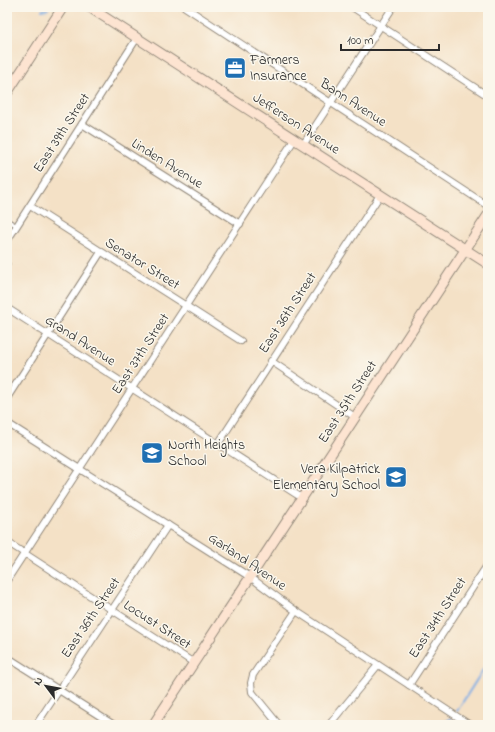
<svg xmlns="http://www.w3.org/2000/svg" width="495" height="732" font-family="'Indie Flower',sans-serif">
	<style>
		.lines { fill: none; stroke-linecap: round; stroke-linejoin: round }
		.stream { stroke: #79ade6; stroke-width: 2 }
		.lane-casing { stroke: #908678; stroke-width: 5 }
		.street-casing { stroke: #908678; stroke-width: 8 }
		.secondary-casing { stroke: #908678; stroke-width: 11 }
		.lane { stroke: #fff; stroke-width: 3 }
		.street { stroke: #fff; stroke-width: 6 }
		.secondary { stroke: #fde4d1; stroke-width: 9 }
		.labels { text-anchor: middle; dominant-baseline: central; stroke-width: 3; stroke-linejoin: round; paint-order: stroke }
		.poi-label { font-size: 14px; fill: #2b2b2b; stroke: #fbf7ec; text-anchor: start }
		.street-label { font-size: 14px; fill: #2b2b2b; stroke: #fbf7ec }
	</style>
	<rect width="100%" height="100%" fill="#fbf7ec"/>
	<filter id="ink" filterUnits="userSpaceOnUse"><feTurbulence type="fractalNoise" baseFrequency=".025" numOctaves="2"/><feDisplacementMap in="SourceGraphic" scale="8" xChannelSelector="R" yChannelSelector="G"/><feConvolveMatrix kernelMatrix="1 2 1 2 8 2 1 2 1" color-interpolation-filters="sRGB"/></filter>
	<filter id="wash" filterUnits="userSpaceOnUse"><feTurbulence type="fractalNoise" baseFrequency=".012" numOctaves="4" result="noise"/><feDisplacementMap in="SourceGraphic" scale="16" xChannelSelector="R" yChannelSelector="G"/><feGaussianBlur stdDeviation="0.9" result="paint"/><feColorMatrix in="noise" values="0 0 0 0 0 0 0 0 0 0 0 0 0 0 0 0 0 1.4 0 .05"/><feComposite in="paint" operator="in"/></filter>
	<g filter="url(#wash)">
		<rect width="100%" height="100%" fill="#f4e1c6"/>
		<g class="lines">
			<g class="stream">
				<polyline points="42,10 48,9"/>
				<polyline points="457,711 488,662"/>
				<polyline points="440,725 452,718"/>
			</g>
		</g>
	</g>
	<g filter="url(#ink)">
		<g class="lines">
			<g class="lane-casing">
				<g id="lane">
					<polyline points="7,220 17,226"/>
					<polyline points="7,266 8,264"/>
				</g>
			</g>
			<g class="street-casing">
				<g id="street">
					<polyline points="185,7 488,206"/>
					<polyline points="352,7 488,96"/>
					<polyline points="82,124 240,224"/>
					<polyline points="303,145 393,7"/>
					<polyline points="30,206 241,341"/>
					<polyline points="7,241 137,38"/>
					<polyline points="7,308 302,498"/>
					<polyline points="271,361 355,417"/>
					<polyline points="7,398 101,252"/>
					<polyline points="7,423 250,577 296,611 470,725"/>
					<polyline points="218,444 380,195"/>
					<polyline points="7,542 194,663"/>
					<polyline points="7,580 294,140"/>
					<polyline points="7,657 114,725"/>
					<polyline points="409,685 488,564"/>
					<polyline points="36,725 168,525"/>
					<polyline points="279,725 252,692 251,683 253,675 296,611"/>
					<polyline points="329,725 378,665"/>
				</g>
			</g>
			<g class="secondary-casing">
				<g id="secondary">
					<polyline points="89,7 488,264"/>
					<polyline points="7,93 63,7"/>
					<polyline points="153,725 488,215"/>
				</g>
			</g>
			<use href="#lane" class="lane"/>
			<use href="#street" class="street"/>
			<use href="#secondary" class="secondary"/>
		</g>
	</g>
	<defs>
		<g id="office-square" transform="scale(1.15)"><rect x="-9" y="-9" width="18" height="18" rx="4" fill="#1f6fb2" stroke="#fbf7ec"/><path d="M-6-3h4V-5.5h4V-3h4V5H-6ZM-1-4.5V-3h2v-1.5ZM-6 0V1H6V0Z" fill="#fff"/></g>
		<g id="school-square" transform="scale(1.15)"><rect x="-9" y="-9" width="18" height="18" rx="4" fill="#1f6fb2" stroke="#fbf7ec"/><path d="M0-5L7-2L0 1L-7-2ZM-4 1L0 2.5L4 1V4Q0 6-4 4Z" fill="#fff"/></g>
	</defs>
	<g fill-rule="evenodd">
		<use href="#office-square" x="235" y="68"/>
		<use href="#school-square" x="152" y="453"/>
		<use href="#school-square" x="396" y="477"/>
	</g>
	<g class="labels">
		<g class="poi-label">
			<text x="250" y="60">Farmers<tspan x="250" dy="16">Insurance</tspan></text>
			<text x="168" y="445">North Heights<tspan x="168" dy="16">School</tspan></text>
			<text x="380" y="469" text-anchor="end">Vera Kilpatrick<tspan x="380" dy="16">Elementary School</tspan></text>
		</g>
		<g class="street-label">
			<text transform="translate(353 103) rotate(33)">Bann Avenue</text>
			<text transform="translate(296 124) rotate(33)">Jefferson Avenue</text>
			<text transform="translate(62 133) rotate(-57)">East 39th Street</text>
			<text transform="translate(167 164) rotate(32)">Linden Avenue</text>
			<text transform="translate(142 264) rotate(32)">Senator Street</text>
			<text transform="translate(288 313) rotate(-57)">East 36th Street</text>
			<text transform="translate(80 341) rotate(33)">Grand Avenue</text>
			<text transform="translate(141 354) rotate(-57)">East 37th Street</text>
			<text transform="translate(348 402) rotate(-57)">East 35th Street</text>
			<text transform="translate(247 562) rotate(34)">Garland Avenue</text>
			<text transform="translate(91 618) rotate(-56)">East 36th Street</text>
			<text transform="translate(438 618) rotate(-57)">East 34th Street</text>
			<text transform="translate(157 625) rotate(33)">Locust Street</text>
		</g>
	</g>
	<rect width="495" height="732" fill="none" stroke="#fbf7ec" stroke-width="24"/>
	<g transform="translate(46 686) rotate(302)" stroke="#fbf7ec" stroke-width="3" paint-order="stroke">
	<path d="M0-3L7 15L0 10L-7 15Z" fill="#2b2b2b"/>
	<text y="-6" font-size="11" font-weight="bold" text-anchor="middle" fill="#2b2b2b">N</text>
	</g>
	<path d="M341 44v6h98v-6" fill="none" stroke="#2b2b2b" stroke-width="2"/>
	<text x="347" y="44" font-size="12" fill="#2b2b2b" stroke="#fbf7ec" stroke-width="3" paint-order="stroke">100 m</text>
</svg>
